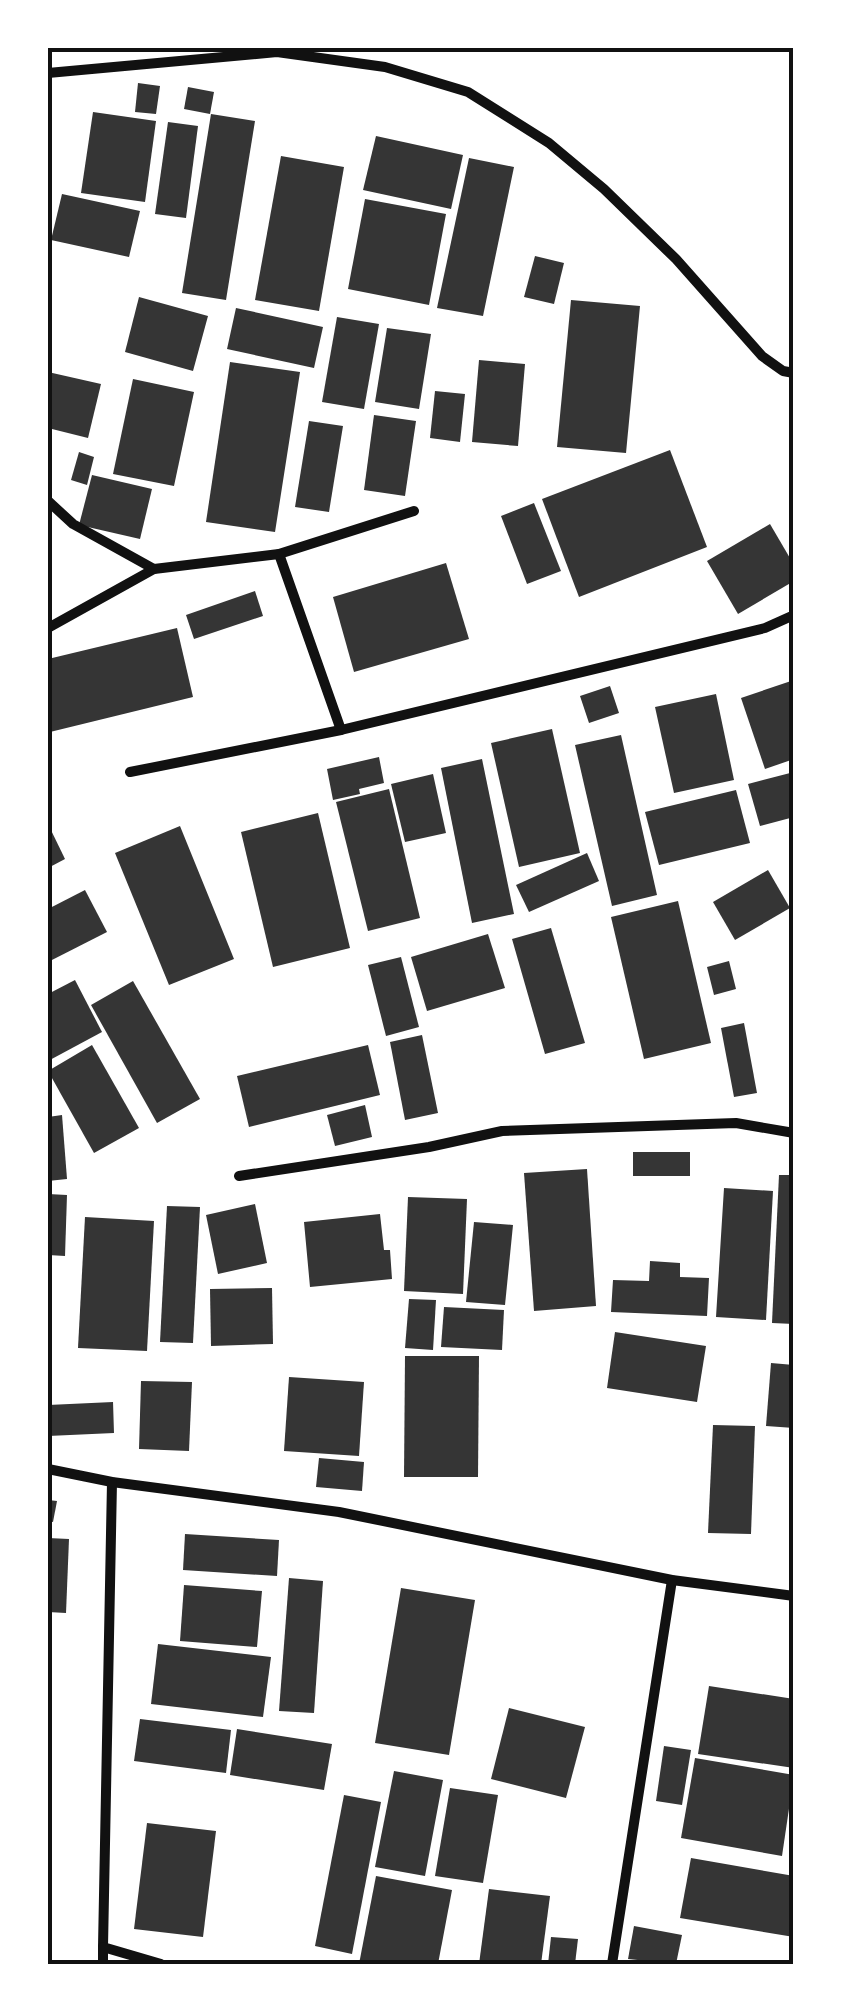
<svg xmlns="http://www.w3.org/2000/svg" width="841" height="2012" font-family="'Open Sans',sans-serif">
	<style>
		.building { fill: #353535 }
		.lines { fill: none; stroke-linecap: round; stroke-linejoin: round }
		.minor { stroke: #111; stroke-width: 10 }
		.neatline { fill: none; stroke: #111; stroke-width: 4 }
	</style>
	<rect width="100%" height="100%" fill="#fff"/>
	<g class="building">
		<polygon points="138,83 160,86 156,114 135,112"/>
		<polygon points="188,87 214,92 210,114 184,109"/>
		<polygon points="93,112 156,121 145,202 81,193"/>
		<polygon points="211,114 255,121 226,300 182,293"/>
		<polygon points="168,122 198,126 186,218 155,214"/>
		<polygon points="376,136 463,155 451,209 363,190"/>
		<polygon points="281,156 344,167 319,311 255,300"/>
		<polygon points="469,158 514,167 483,316 437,308"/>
		<polygon points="62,194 140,211 129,257 51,240"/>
		<polygon points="365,199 446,214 429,305 348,289"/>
		<polygon points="535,256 564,263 554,304 524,297"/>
		<polygon points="139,297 208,316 193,371 125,352"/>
		<polygon points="571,300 640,306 626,453 557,447"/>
		<polygon points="236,308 323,327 314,368 227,349"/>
		<polygon points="337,317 379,324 364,409 322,402"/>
		<polygon points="387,328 431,334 419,409 375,402"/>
		<polygon points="479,360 525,364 518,446 472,442"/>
		<polygon points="230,362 300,372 275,532 206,522"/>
		<polygon points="48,372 101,384 88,438 48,428"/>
		<polygon points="133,379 194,392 174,486 113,474"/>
		<polygon points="435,391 465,394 460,442 430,438"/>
		<polygon points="374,415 416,421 405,496 364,490"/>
		<polygon points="309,421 343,426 329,512 295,507"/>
		<polygon points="670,450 707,547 579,597 542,499"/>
		<polygon points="79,452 94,457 87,485 71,480"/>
		<polygon points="92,475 152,489 140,539 79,525"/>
		<polygon points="534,503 561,571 527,584 501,516"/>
		<polygon points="770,524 794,565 794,581 738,614 707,561"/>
		<polygon points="446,563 469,639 354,672 333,597"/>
		<polygon points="255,591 263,616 194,639 186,615"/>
		<polygon points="177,628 193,697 50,732 48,659"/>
		<polygon points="794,680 794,759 765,769 741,698"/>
		<polygon points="610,686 619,713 589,723 580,696"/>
		<polygon points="716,694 734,780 674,793 655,707"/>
		<polygon points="552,729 580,853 519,867 491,743"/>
		<polygon points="621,735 657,895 612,906 575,745"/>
		<polygon points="379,757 384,783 359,789 360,794 333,800 327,769"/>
		<polygon points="482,759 514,914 472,923 441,768"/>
		<polygon points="794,772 794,817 760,826 748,784"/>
		<polygon points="433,774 446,833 405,842 391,784"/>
		<polygon points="389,789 420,918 368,931 336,802"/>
		<polygon points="736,790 750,843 659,865 645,812"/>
		<polygon points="318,813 350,948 273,967 241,832"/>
		<polygon points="48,824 65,859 48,868"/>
		<polygon points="180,826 234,959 169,985 115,853"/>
		<polygon points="587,853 599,881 529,912 516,885"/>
		<polygon points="768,870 790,908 735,940 713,902"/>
		<polygon points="85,890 107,932 48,962 48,909"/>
		<polygon points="678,901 711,1043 644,1059 611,917"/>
		<polygon points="551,928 585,1043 545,1054 512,939"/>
		<polygon points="488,934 505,988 427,1011 411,957"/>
		<polygon points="401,957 419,1027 386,1036 368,965"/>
		<polygon points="729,961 736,989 714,995 707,967"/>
		<polygon points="75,980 102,1032 48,1061 48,994"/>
		<polygon points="133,981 200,1099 157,1123 91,1005"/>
		<polygon points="744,1023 757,1093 734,1097 721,1028"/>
		<polygon points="422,1035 438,1113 405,1120 390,1042"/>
		<polygon points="92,1045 139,1128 94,1153 48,1071"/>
		<polygon points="368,1045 380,1095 249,1127 237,1076"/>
		<polygon points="365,1105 372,1137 335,1146 327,1115"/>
		<polygon points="62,1115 67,1179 48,1181 48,1117"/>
		<rect x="633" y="1152" width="57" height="24"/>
		<polygon points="587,1169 596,1306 534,1311 524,1173"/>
		<polygon points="779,1175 794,1175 794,1324 772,1323"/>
		<polygon points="724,1188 773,1191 766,1320 716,1317"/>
		<polygon points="48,1194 67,1195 65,1256 48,1255"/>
		<polygon points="408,1197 467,1199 463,1294 404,1291"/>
		<polygon points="255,1204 267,1263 218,1274 206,1215"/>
		<polygon points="167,1206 200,1207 193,1343 160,1342"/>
		<polygon points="380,1214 384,1250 390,1250 392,1279 310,1287 304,1222"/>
		<polygon points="85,1217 154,1221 147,1351 78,1348"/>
		<polygon points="474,1222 513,1225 505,1305 466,1302"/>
		<polygon points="650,1261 680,1263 680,1277 709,1278 707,1316 611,1312 613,1280 649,1281"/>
		<polygon points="272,1288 273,1344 211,1346 210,1289"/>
		<polygon points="409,1299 436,1300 433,1350 405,1348"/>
		<polygon points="444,1307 504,1310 502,1350 441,1347"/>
		<polygon points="615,1332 706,1346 697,1402 607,1388"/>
		<polygon points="405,1356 479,1356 478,1477 404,1477"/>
		<polygon points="771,1363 794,1365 794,1428 766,1426"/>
		<polygon points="289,1377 364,1382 359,1456 284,1451"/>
		<polygon points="141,1381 192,1382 189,1451 139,1449"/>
		<polygon points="113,1402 114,1433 48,1436 48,1405"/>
		<polygon points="713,1425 755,1426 751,1534 708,1533"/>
		<polygon points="319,1458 364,1462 362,1491 316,1487"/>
		<polygon points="48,1500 57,1501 53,1522 48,1521"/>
		<polygon points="185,1534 279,1540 277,1576 183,1570"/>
		<polygon points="48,1538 69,1539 66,1613 48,1612"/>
		<polygon points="289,1578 323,1581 314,1713 279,1711"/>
		<polygon points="184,1585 262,1591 257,1647 180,1641"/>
		<polygon points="401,1588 475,1600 449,1755 375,1743"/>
		<polygon points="158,1644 271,1657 263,1717 151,1704"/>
		<polygon points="709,1686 794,1699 794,1768 698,1754"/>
		<polygon points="509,1708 585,1727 566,1798 491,1779"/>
		<polygon points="140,1719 231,1730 226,1773 134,1761"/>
		<polygon points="237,1729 332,1744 324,1790 230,1775"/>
		<polygon points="664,1746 691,1750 682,1805 656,1801"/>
		<polygon points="695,1758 794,1775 782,1856 681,1838"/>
		<polygon points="394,1771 443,1780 425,1876 375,1867"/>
		<polygon points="450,1788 498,1795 483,1883 435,1876"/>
		<polygon points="344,1795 381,1802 352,1954 315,1946"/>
		<polygon points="147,1823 216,1831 203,1937 134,1929"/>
		<polygon points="691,1858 794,1876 794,1937 680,1918"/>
		<polygon points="376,1876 452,1890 438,1964 359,1964"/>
		<polygon points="489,1889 550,1896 541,1964 479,1964"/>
		<polygon points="634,1926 682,1935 676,1964 628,1959"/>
		<polygon points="551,1937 578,1939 575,1964 548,1964"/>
	</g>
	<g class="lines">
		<g class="minor">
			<polyline points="48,73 277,52 385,67 468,92 549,143 604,189 676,259 762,356 783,371 794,373"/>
			<polyline points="48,501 73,524 154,569"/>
			<polyline points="279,554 341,730"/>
			<polyline points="48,628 154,569 279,554 414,511"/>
			<polyline points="130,772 341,730 765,628 794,615"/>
			<polyline points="239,1176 429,1147 502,1131 736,1123 794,1133"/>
			<polyline points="48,1469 112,1482 339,1512 672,1580 794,1596"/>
			<polyline points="112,1482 103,1947 161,1964"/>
			<polyline points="103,1964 103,1947"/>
			<polyline points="612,1964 672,1580"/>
		</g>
	</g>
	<rect width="841" height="2012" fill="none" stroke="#ffffff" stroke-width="100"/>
	<rect x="50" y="50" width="741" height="1912" class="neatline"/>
</svg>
